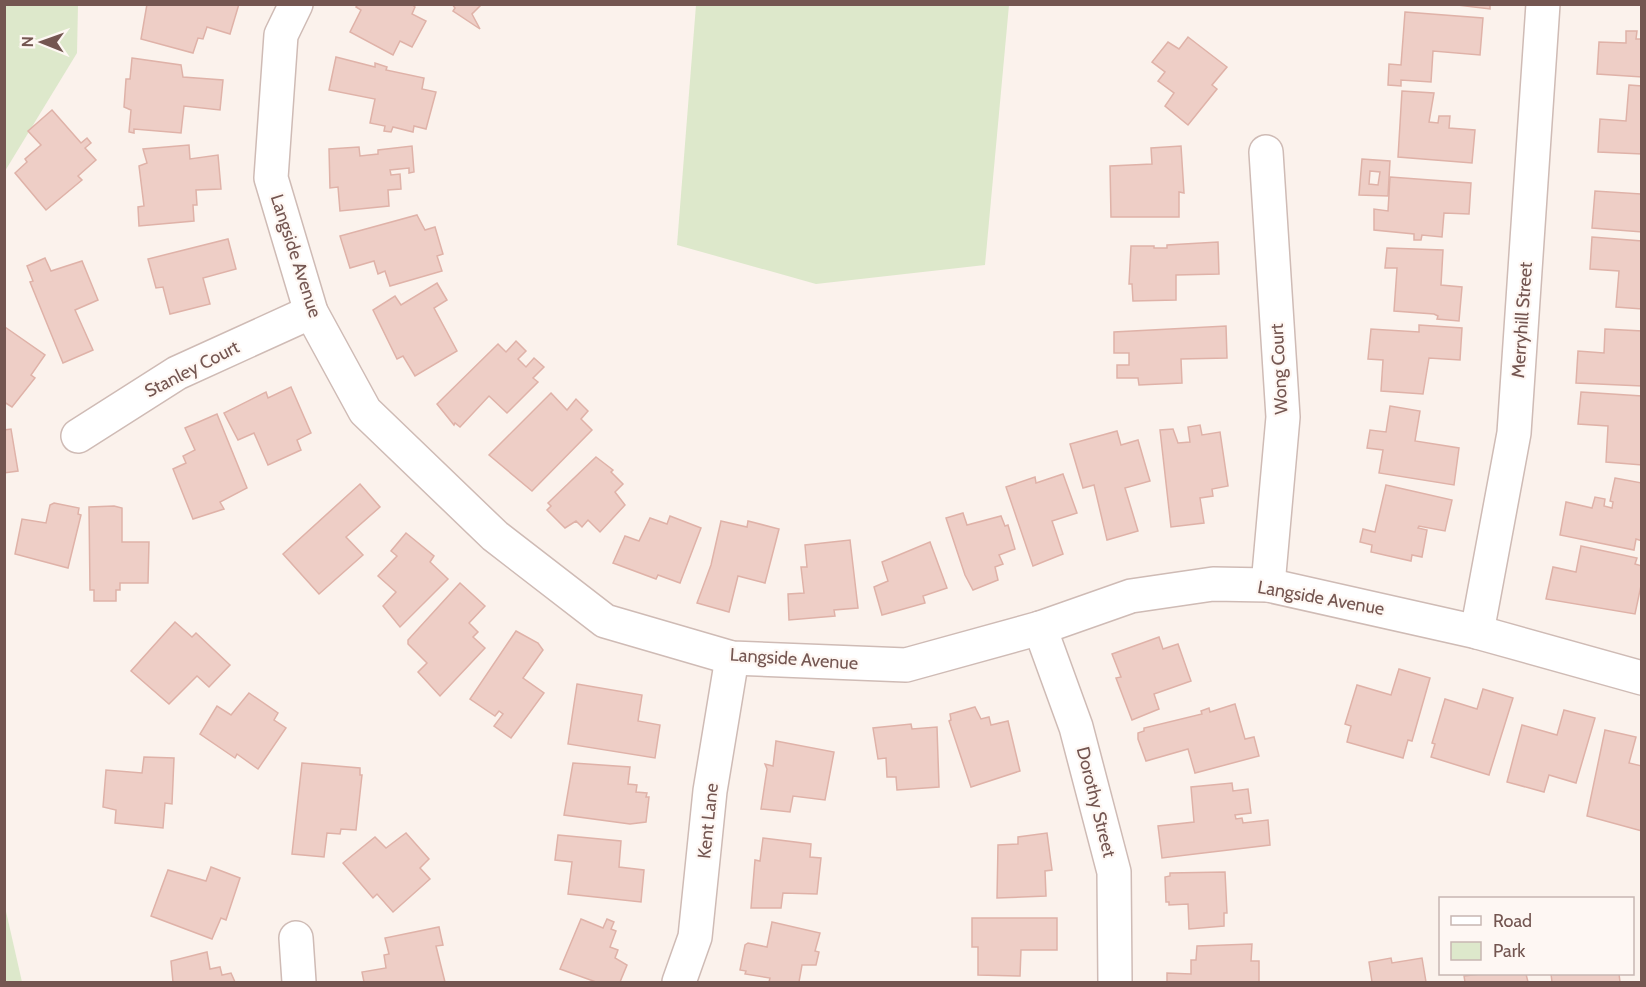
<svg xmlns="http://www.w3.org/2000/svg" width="1646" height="987" font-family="Cabin,sans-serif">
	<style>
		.green { fill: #dde8cb }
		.building { fill: #eecec6; stroke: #dfb2a8; stroke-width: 1.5; fill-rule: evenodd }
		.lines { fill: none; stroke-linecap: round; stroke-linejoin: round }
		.minor-casing { stroke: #cfbbb5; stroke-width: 36 }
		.minor { stroke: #fff; stroke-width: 33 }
		.labels { text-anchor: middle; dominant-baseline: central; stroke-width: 4.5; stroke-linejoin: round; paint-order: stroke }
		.street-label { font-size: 18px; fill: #745651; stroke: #fef7f3 }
	</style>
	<rect width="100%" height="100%" fill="#fbf2ec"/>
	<g class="green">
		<polygon points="5,5 78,5 77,53 5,171"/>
		<polygon points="696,5 1009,5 985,265 816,284 677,245"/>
		<polygon points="5,907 22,982 5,982"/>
	</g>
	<g class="building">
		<polygon points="147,4 239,4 230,34 207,27 203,39 198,38 193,53 141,39"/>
		<polygon points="358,4 411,4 415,7 412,14 426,21 412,47 400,41 393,55 350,32 361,10 356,7"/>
		<polygon points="452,4 482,4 472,14 480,29 453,11 455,8"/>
		<polygon points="1449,4 1490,4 1490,9"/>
		<polygon points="1405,12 1483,18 1480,55 1433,51 1431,82 1401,80 1401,86 1388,85 1389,64 1401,65"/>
		<polygon points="1626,31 1637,31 1636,39 1642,39 1642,77 1597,74 1599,42 1626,43"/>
		<polygon points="1188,37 1227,67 1212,85 1217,89 1188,125 1165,106 1174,93 1158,81 1165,72 1152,62 1168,42 1179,49"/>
		<polygon points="336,57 375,67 375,63 387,67 386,70 424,78 422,89 436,92 426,129 414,126 413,132 393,127 391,132 384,131 385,126 370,123 375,99 329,90"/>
		<polygon points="132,58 181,65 183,77 223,80 220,110 184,106 181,133 134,129 134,133 129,132 131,110 124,107 126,79 130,79"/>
		<polygon points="1629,85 1642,86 1642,154 1598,152 1600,119 1626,121"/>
		<polygon points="1402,91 1434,93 1429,122 1438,123 1439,116 1450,116 1449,128 1475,130 1472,163 1398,157"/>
		<polygon points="52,110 81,143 87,138 91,143 85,148 96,160 78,176 82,180 46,210 15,173 27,162 25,159 41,145 28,131"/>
		<polygon points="189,145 190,159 218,155 221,189 196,190 197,205 193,205 194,221 139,226 138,207 144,206 139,166 147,163 143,149"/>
		<polygon points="412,146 414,172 409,173 409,168 390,170 391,175 400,174 401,189 388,190 389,206 340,211 338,187 330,188 329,149 359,147 360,156 378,154 378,150"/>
		<polygon points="1181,146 1184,193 1179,192 1179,217 1111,217 1110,166 1152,164 1151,148"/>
		<path d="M1362,159L1390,161L1388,196L1359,195ZM1370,171L1380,172L1378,185L1369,184Z"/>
		<polygon points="1390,177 1471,183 1469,214 1444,213 1442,237 1422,235 1421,240 1414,240 1414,234 1374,230 1374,209 1388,211"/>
		<polygon points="1642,185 1642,232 1592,228 1595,191 1641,194"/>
		<polygon points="417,215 425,230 435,227 443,254 437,256 442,271 390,286 385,271 378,274 374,261 350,268 340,236"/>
		<polygon points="1592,237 1642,241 1642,309 1616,307 1619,271 1590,269"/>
		<polygon points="228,239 236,269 203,278 210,304 170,314 163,287 156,288 148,259"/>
		<polygon points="1218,242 1219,274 1176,275 1176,300 1133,301 1132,284 1129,284 1131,246 1154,246 1154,248 1167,248 1167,245"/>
		<polygon points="1387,248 1443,250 1441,285 1462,287 1459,321 1437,319 1438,316 1434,314 1394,311 1397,268 1385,268"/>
		<polygon points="45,258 51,271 82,261 98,300 75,310 93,350 63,363 30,282 33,281 27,266"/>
		<polygon points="437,283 447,300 434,308 457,351 415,376 403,356 397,359 373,310 395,296 401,305"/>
		<polygon points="1419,325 1462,328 1460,360 1429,358 1423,394 1381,391 1383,360 1368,359 1371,329 1419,332"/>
		<polygon points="1226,326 1227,358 1181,359 1182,383 1139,385 1138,378 1117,378 1117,365 1129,365 1129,353 1114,353 1114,332"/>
		<polygon points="5,327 45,355 31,375 35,378 12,407 4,402"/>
		<polygon points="1605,329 1642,331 1642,386 1576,383 1578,351 1604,353"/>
		<polygon points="516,341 526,351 518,359 526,367 534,358 544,367 533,378 538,382 507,413 489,396 460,427 455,423 454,425 437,404 498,344 506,352"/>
		<polygon points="291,387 311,433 297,440 301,450 268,465 254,433 238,440 224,413 266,392 268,398"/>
		<polygon points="1581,392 1642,396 1642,465 1606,462 1608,426 1578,424"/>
		<polygon points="551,393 567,410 576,399 588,411 581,419 592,430 532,491 489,455"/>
		<polygon points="1390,406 1420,411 1415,441 1459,448 1454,485 1379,473 1383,450 1367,448 1370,430 1386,432"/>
		<polygon points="217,414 247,488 220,502 224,509 193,519 173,469 186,463 183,456 195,450 185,428"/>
		<polygon points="1200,425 1202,435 1220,432 1228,486 1212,489 1213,496 1200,498 1204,523 1171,527 1160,430 1173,429 1178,443 1190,442 1188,427"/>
		<polygon points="11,429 18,471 4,473 4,430"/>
		<polygon points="1117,431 1121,445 1138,440 1150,481 1125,488 1138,531 1107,540 1094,485 1083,488 1070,444"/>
		<polygon points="596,457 613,470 611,472 623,484 615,492 625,505 600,532 588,520 582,527 576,521 565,528 547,510 551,506 548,503"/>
		<polygon points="1063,474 1077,513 1052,521 1063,554 1033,566 1006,487 1035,477 1036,483"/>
		<polygon points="1615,478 1642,483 1642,541 1636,539 1634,550 1560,535 1566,502 1592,508 1595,497 1605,499 1604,506 1612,508 1613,502 1610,501"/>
		<polygon points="360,484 380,507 346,537 363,555 319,594 283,554"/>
		<polygon points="1386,485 1452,500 1445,531 1419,526 1418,528 1427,530 1422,557 1412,555 1411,561 1371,552 1372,545 1360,542 1363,529 1375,532"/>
		<polygon points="54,503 79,508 78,514 81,515 68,568 15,554 22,519 46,523 50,505"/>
		<polygon points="114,506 122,508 122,542 149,542 148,583 120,583 120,590 116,590 116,601 94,601 94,590 90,590 89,507"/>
		<polygon points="963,513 967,525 1001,516 1005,526 1008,525 1015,549 999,555 1003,564 995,567 998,580 973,590 965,575 946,518"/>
		<polygon points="670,516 701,528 680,583 658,575 656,579 613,563 625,536 639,541 650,518 667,524"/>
		<polygon points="721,521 747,527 748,521 779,529 765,583 738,576 729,612 697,603 711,565"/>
		<polygon points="406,533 434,556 430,562 448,579 400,627 383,606 396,592 378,576 397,556 391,551"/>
		<polygon points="850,540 858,608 834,610 835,616 789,620 788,594 804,593 801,567 807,567 805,545"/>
		<polygon points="930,542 947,588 923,596 925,603 882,615 874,587 888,581 882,562"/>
		<polygon points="1581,546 1637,558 1635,564 1642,566 1642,581 1635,614 1546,599 1553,567 1576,572"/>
		<polygon points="460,583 485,606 469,623 478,632 473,637 485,648 440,696 418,672 427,663 408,644 408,640"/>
		<polygon points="175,622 192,637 196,633 230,665 209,687 197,676 169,704 131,671"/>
		<polygon points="516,631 538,643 543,650 523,678 544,693 511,738 494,726 503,714 499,711 495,716 470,699"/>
		<polygon points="1159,637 1163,649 1178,644 1191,681 1154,694 1159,709 1132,720 1116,678 1121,677 1112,654"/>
		<polygon points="1399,669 1430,678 1412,741 1408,740 1403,758 1347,742 1351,726 1345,724 1357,685 1391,695"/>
		<polygon points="577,684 642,695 638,721 660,725 655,758 568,744"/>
		<polygon points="1483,689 1513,698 1489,775 1431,757 1435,744 1432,743 1445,699 1477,709"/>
		<polygon points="249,693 278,713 274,720 286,728 258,769 237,754 235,758 200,734 217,706 231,715"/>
		<polygon points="1235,704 1245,739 1254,737 1259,756 1195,773 1188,749 1146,761 1138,739 1138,733 1144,731 1144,728 1202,714 1201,711 1209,708 1210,712"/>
		<polygon points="975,707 981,719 989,717 991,725 1008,721 1020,771 971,787 949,721 951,720 950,714"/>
		<polygon points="1564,710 1595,718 1576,783 1549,775 1544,792 1507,782 1522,725 1557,735"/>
		<polygon points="911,724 912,729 937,727 939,787 897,790 896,777 887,777 886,758 878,759 873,728"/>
		<polygon points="1605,730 1636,737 1629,763 1642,766 1642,831 1587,816"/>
		<polygon points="776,741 834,752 825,800 793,796 790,812 761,809 767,769 765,764 773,766"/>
		<polygon points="144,757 174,758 172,804 165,803 163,828 115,823 116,810 103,807 106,770 142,773"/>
		<polygon points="302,763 360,768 360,775 362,775 356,830 341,829 340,834 327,833 324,857 292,854"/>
		<polygon points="573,763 630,767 628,784 637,785 636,792 647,793 646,797 649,797 646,822 630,824 564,815"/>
		<polygon points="1232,783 1233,791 1248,789 1251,813 1235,815 1236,819 1242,818 1243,823 1268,820 1270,845 1162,858 1158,826 1194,822 1191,787"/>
		<polygon points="406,833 429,859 420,868 430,879 393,912 377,894 373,898 343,863 375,837 386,848"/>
		<polygon points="1047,833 1052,870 1045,871 1046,896 997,898 998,845 1018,844 1018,837"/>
		<polygon points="558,835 621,841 619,867 644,870 641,902 568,894 572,862 555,860"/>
		<polygon points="763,838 811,844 810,857 821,858 817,894 783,893 781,908 751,908 755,860 760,861"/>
		<polygon points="211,867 240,878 226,920 221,918 212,939 151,916 168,870 206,881"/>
		<polygon points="1225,872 1227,913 1224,913 1224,926 1189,929 1188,904 1169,905 1169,902 1166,902 1165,877 1170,876 1170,873"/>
		<polygon points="972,918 1057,918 1057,950 1021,950 1020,976 978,975 978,947 972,947"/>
		<polygon points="581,919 603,928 607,919 614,922 611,929 616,931 610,947 618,950 615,958 627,965 620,982 596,982 560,969"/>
		<polygon points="772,922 820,933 815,951 819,952 816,965 802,965 799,982 769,982 770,978 745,974 746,971 740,970 745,945 748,943 767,947"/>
		<polygon points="439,927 443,945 436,946 445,982 364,982 362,972 386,968 384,955 389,954 385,938"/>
		<polygon points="1252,944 1251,961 1259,961 1259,982 1167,982 1167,973 1191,974 1191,960 1196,960 1197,946"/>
		<polygon points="207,952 210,969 220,967 222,975 231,973 235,982 173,982 171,961"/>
		<polygon points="1391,958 1392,963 1422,958 1426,982 1372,982 1369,962"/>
		<polygon points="1481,974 1526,974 1528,982 1465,982 1464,976"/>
		<polygon points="1551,974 1619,974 1620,982 1552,982"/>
	</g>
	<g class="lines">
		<g class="minor-casing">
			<g id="minor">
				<polyline points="296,4 281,35 271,178 311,312 365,411 495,536 605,621 732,658 906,665 1040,628 1131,596 1213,584 1268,585 1477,632 1642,678"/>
				<polyline points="1266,152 1283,417 1268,585"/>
				<polyline points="78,436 177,373 311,312"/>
				<polyline points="1040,628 1076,727 1114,872 1115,982"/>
				<polyline points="1477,632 1514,433 1543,4"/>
				<polyline points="296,938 299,982"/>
				<polyline points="679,982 695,937 710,791 732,658"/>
			</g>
		</g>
		<use href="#minor" class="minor"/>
	</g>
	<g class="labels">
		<g class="street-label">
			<text transform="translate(296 256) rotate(72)">Langside Avenue</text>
			<text transform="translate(1522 320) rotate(-86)">Merryhill Street</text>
			<text transform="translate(192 369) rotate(-27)">Stanley Court</text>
			<text transform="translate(1279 369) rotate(-93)">Wong Court</text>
			<text transform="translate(1321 598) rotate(10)">Langside Avenue</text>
			<text transform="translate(794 659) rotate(4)">Langside Avenue</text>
			<text transform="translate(1096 802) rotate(76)">Dorothy Street</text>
			<text transform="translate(708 821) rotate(-84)">Kent Lane</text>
		</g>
	</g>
	<rect width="1646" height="987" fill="none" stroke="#745651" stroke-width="12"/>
	<rect x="1439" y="897" width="195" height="78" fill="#fef7f3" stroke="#c7b7b2" stroke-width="1.5"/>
	<rect x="1451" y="916" width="30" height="9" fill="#ffffff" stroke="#c7b7b2" stroke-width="1.5"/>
	<text x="1493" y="927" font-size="18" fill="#745651">Road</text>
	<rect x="1451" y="942" width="30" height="18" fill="#dde8cb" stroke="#c7b7b2" stroke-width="1.5"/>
	<text x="1493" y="957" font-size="18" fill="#745651">Park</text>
	<g transform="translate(42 42) rotate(271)" stroke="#fef7f3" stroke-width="4.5" paint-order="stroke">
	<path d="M0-4.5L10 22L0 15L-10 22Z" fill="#745651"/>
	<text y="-9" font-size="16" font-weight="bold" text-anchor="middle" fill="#745651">N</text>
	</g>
</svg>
